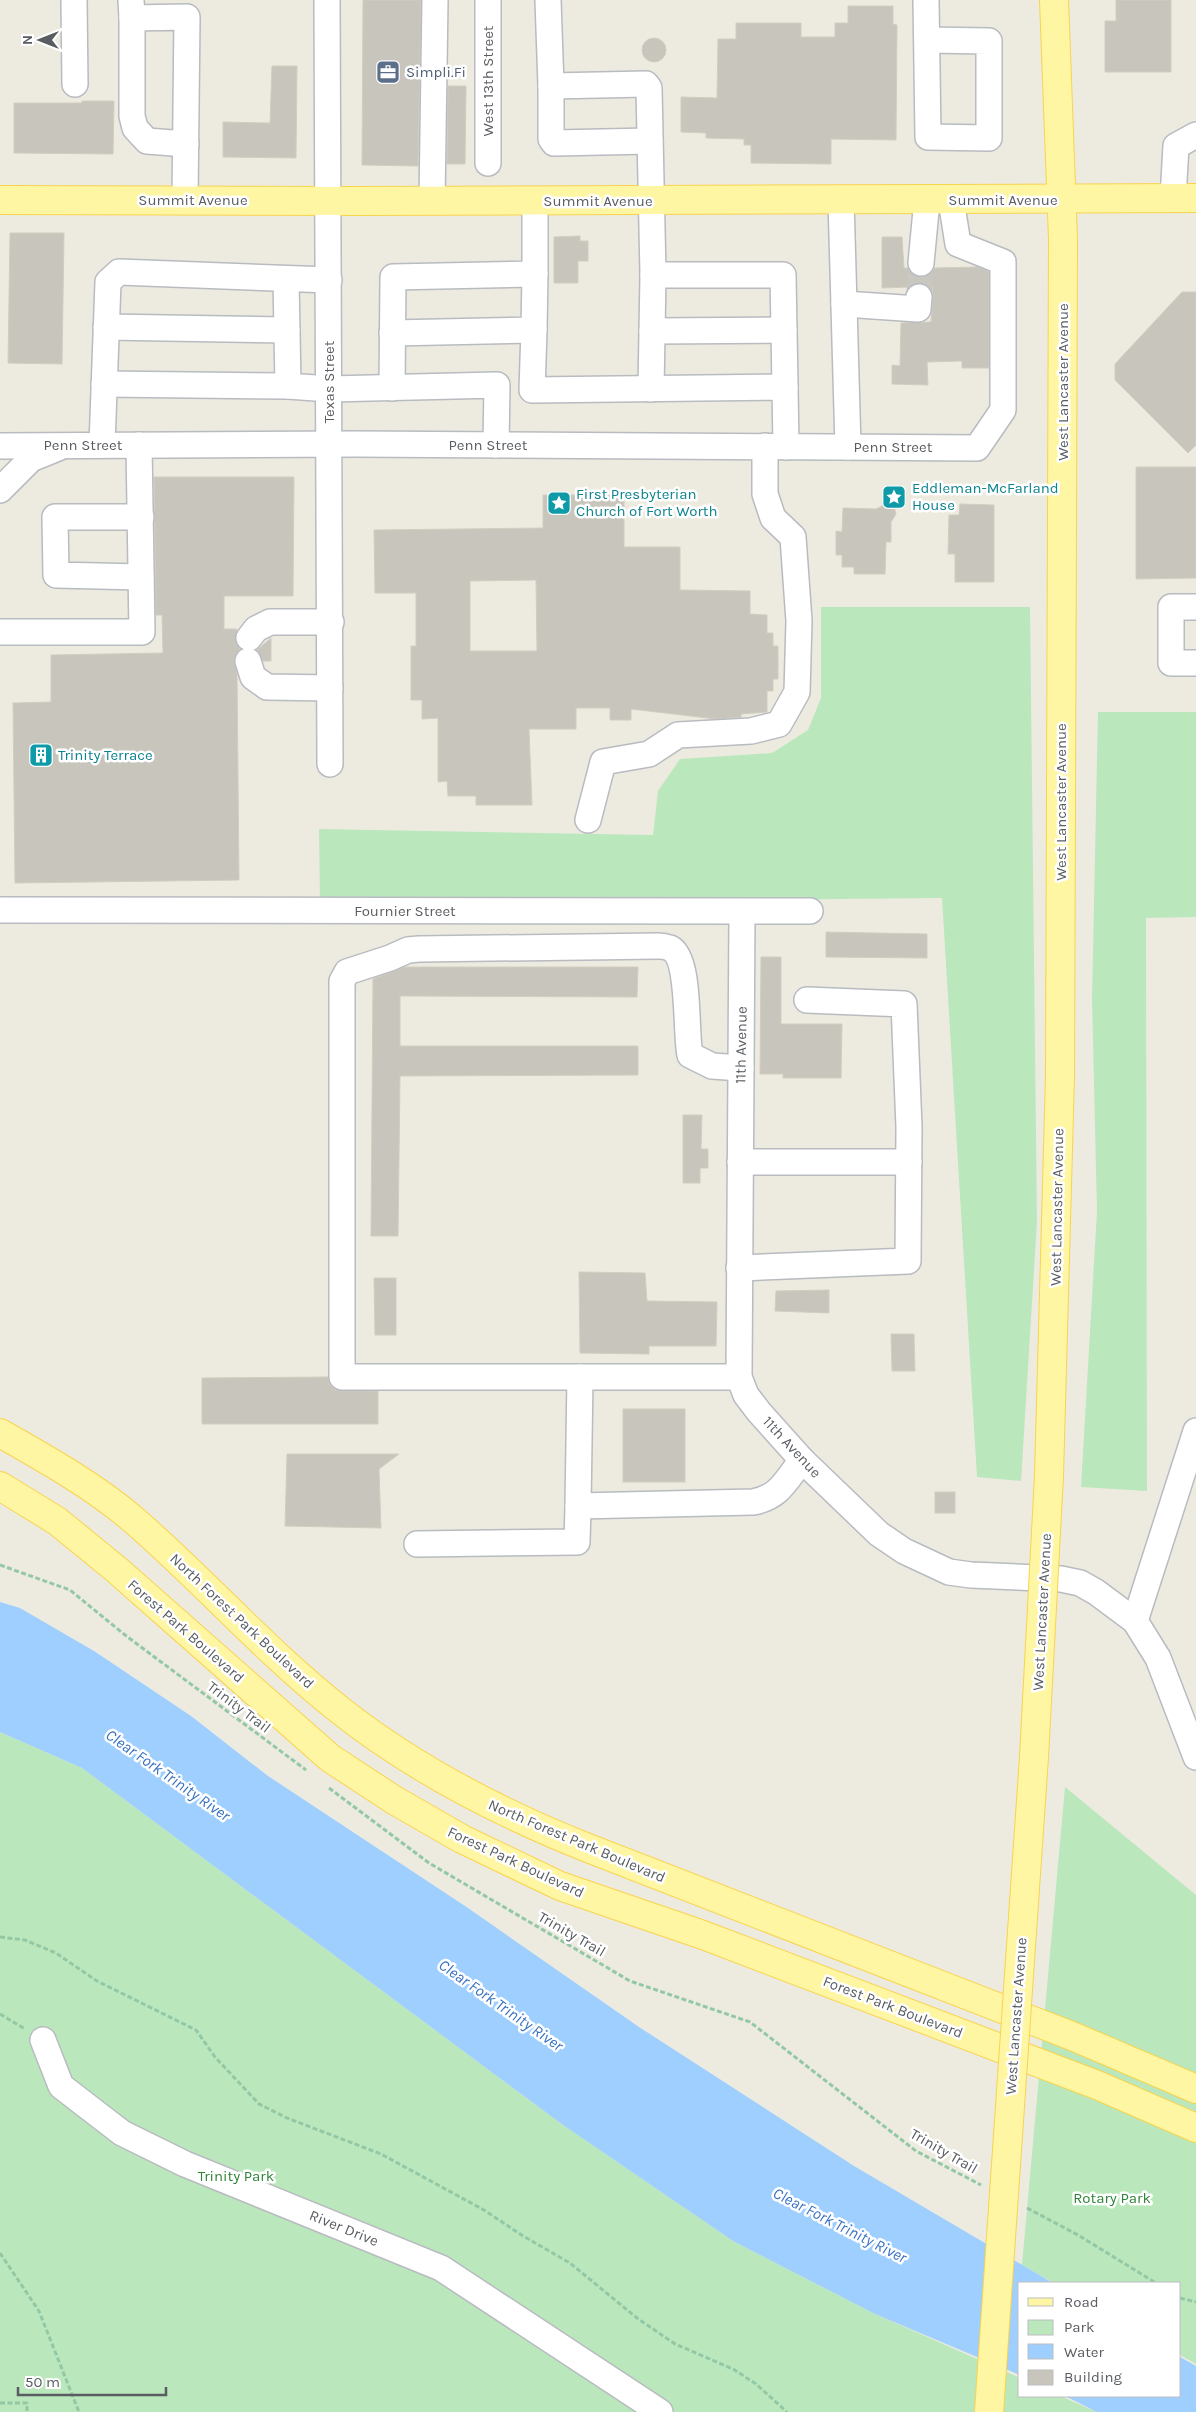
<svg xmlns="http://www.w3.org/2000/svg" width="1196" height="2412" font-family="Karla,sans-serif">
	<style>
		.green { fill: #bbe7bd }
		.water { fill: #9ecfff }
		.building { fill: #c8c5bd; stroke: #d2cdbe; fill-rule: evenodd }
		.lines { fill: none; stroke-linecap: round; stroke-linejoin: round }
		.minor-tunnel { stroke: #c8c8c0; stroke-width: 25; stroke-dasharray: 25 12; stroke-linecap: butt }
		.minor-casing { stroke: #b8bbc0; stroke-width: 28 }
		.major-casing { stroke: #f9d34d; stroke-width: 30 }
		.path { stroke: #93c8a5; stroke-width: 3; stroke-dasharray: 5 2.5; stroke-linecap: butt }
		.minor { stroke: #fff; stroke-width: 25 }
		.major { stroke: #fff6a3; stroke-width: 28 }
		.major-bridge-casing { stroke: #f9d34d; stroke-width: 30; stroke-linecap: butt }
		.major-bridge { stroke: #fff6a3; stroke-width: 28 }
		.labels { text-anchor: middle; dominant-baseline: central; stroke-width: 5; stroke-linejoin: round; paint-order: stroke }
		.service-label { font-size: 15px; fill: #4e5e75; stroke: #fff; text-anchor: start }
		.street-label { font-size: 15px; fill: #595d62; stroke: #fff }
		.culture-label { font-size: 15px; fill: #0d838f; stroke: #fff; text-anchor: start }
		.park-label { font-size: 15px; fill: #2f8438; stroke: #fff }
		.water-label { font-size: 16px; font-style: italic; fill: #3972c0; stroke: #fff }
	</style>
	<rect width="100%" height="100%" fill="#edebe0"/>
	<g class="green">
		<polygon points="821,607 1030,607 1037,1222 1021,1481 977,1477 942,898 320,904 319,829 653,835 658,791 680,759 772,753 808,730 821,698"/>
		<polygon points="1098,712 1196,712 1196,917 1146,918 1147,1491 1081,1487 1097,1211 1092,999"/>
		<polygon points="0,1732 82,1768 563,2125 733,2241 875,2314 1020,2378 1020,2396 1060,2396 1097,2412 0,2412"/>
		<polygon points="1065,1787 1196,1895 1196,2364 1180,2355 1180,2283 1054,2283 1022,2265"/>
	</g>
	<g class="water">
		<polygon points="0,1602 20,1608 94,1651 191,1716 268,1776 465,1906 639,2027 854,2166 1053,2283 1020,2283 1020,2375 875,2314 733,2241 563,2125 82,1768 0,1732"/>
		<polygon points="1180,2357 1196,2366 1196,2412 1097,2412 1065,2396 1180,2396"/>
	</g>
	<g class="building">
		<polygon points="363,0 421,0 418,166 362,165"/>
		<polygon points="1116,0 1171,0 1171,72 1105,72 1105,21 1116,21"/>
		<polygon points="848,6 893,6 893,24 897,25 896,140 831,139 831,164 751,163 751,145 744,145 744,139 706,138 706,133 681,132 681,97 717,98 718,39 736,39 736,23 801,23 801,37 835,37 835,23 848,23"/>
		<circle cx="654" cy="50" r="12"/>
		<polygon points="272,66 297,66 296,158 223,157 223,122 270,123"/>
		<polygon points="448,86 466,86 465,164 447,164"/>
		<polygon points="82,101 114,101 113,154 14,153 14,103 82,103"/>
		<polygon points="10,233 64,233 62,364 8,363"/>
		<polygon points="580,236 580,241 588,241 588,261 578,261 578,283 554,283 554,237"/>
		<polygon points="882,237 902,237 904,268 908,268 912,274 919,277 927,276 934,268 978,267 989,272 989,368 962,368 962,361 927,362 928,385 892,384 892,365 900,366 901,323 931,322 933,298 932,286 921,283 909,287 882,288"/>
		<polygon points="1182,292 1196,292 1196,445 1188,453 1115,380 1115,364"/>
		<polygon points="1136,467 1196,467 1196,578 1136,579"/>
		<polygon points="154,477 294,477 293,596 224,596 224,629 237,629 236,643 240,649 234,658 237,673 239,880 15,883 13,703 51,702 51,655 163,653 162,615 156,615"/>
		<path d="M543,495H624V547H680V590L750,591V614L767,615V633H773V646H778V679H773V691H767V712L741,714V717L716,719L631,709V720H610V708H576V729H529L532,805H476V796H448L447,781L438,782V718L422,719V700H411V646H416V593H375L374,530L543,528ZM536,580L537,651H470V581Z"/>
		<polygon points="886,504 894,507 896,514 891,522 891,542 886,542 885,574 854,574 854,567 842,567 842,555 836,555 836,531 842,532 843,508 876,509"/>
		<polygon points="960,504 994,505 994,582 955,582 955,554 948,554 949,515 959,515"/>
		<polygon points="271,638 271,661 263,661 257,650"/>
		<polygon points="826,932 927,934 927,958 826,957"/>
		<polygon points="761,957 781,957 781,1024 842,1024 841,1078 783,1078 783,1074 760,1074"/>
		<polygon points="405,967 638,967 637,997 400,996 400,1046 638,1046 638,1075 400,1076 398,1236 371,1236 373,979"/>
		<polygon points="683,1115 702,1115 701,1149 708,1149 708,1168 700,1168 700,1183 683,1183"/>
		<polygon points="579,1272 645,1273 647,1301 717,1302 716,1346 649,1346 649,1354 580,1353"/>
		<polygon points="374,1278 396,1278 396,1335 375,1335"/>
		<polygon points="829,1290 829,1313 775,1311 776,1291"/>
		<polygon points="891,1334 914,1334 915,1371 892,1371"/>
		<polygon points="328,1377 330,1385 335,1390 378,1391 378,1424 202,1424 202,1378"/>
		<rect x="623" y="1409" width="62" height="73"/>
		<polygon points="287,1454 399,1454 379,1469 381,1528 285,1526"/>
		<rect x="935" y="1492" width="20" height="21"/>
	</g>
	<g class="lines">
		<polyline class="minor-tunnel" points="919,297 921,263"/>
		<g class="minor-casing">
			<g id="minor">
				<polyline points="74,0 75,84"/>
				<polyline points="131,0 132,18 187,17 185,199"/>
				<polyline points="327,0 330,764"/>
				<polyline points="548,0 551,86 646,84 649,88 653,275 783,275 785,387"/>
				<polyline points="926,0 928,137 989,138 989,41 927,40"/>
				<polyline points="132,18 132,116 135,128 147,141 186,144"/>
				<polyline points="551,86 551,139 554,143 650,141"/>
				<polyline points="488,163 488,0"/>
				<polyline points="1173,198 1176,146 1196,135"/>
				<polyline points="841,200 848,447"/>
				<polyline points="432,201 435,0"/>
				<polyline points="921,263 927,200"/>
				<polyline points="286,279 288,386 329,389 497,385 496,445"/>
				<polyline points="844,304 918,309 919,297"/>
				<polyline points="106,327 287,330"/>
				<polyline points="534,330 532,390 785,387 786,447"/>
				<polyline points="652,331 784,330"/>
				<polyline points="392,333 534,330 535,274"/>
				<polyline points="104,384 288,386"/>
				<polyline points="392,388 393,277 535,274 535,201"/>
				<polyline points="651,389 653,275"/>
				<polyline points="102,445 108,282 119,272 329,280"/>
				<polyline points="0,446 355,444 977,448 1003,410 1003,262 958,244 951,200"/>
				<polyline points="0,490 31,459 58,448"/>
				<polyline points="141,517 55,517 56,575 141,577"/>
				<polyline points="1196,607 1171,607 1171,663 1196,663"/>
				<polyline points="0,632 142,632 139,445"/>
				<polyline points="249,638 256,629 270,622 331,622"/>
				<polyline points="248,661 253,677 267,687 330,688"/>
				<polyline points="588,820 603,762 649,754 678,735 751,731 779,724 797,692 799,621 793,537 773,518 765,494 765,446"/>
				<polyline points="0,910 810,911"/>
				<polyline points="742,913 739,1377 746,1395 759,1412 802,1460 879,1534 904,1551 949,1572 971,1575 1061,1579 1080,1583 1096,1592 1135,1621 1158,1658 1196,1757"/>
				<polyline points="740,1162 909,1162"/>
				<polyline points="739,1268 908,1261 909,1127 904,1004 807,1000"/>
				<path d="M580,1377H342V981L347,972L390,958L408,950L419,949L659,946C662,946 667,947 670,948C691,958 685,1033 690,1055L712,1066L741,1068"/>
				<path d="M739,1377H580L578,1506L753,1502C780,1497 786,1480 802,1460"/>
				<polyline points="417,1544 577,1542 578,1506"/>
				<polyline points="1135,1621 1196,1431"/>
				<polyline points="43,2040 61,2086 122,2133 185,2164 441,2268 660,2412"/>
			</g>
		</g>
		<g class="major-casing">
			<g id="major">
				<polyline points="0,200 356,201 1196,198"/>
				<path d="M0,1433C46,1459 96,1487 136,1522C206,1583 268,1654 341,1711C416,1770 500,1813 588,1848L1072,2036L1196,2089"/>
				<polyline points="1049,1476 1060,1076 1063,239 1054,0"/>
				<polyline points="0,1486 57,1521 117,1570 330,1758 394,1800 462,1839 560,1886 703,1935 1097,2085 1196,2128"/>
			</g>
		</g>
		<g class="path">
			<polyline points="0,1565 70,1590 125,1635 306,1770"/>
			<polyline points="329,1788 429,1863 630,1981 750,2022 916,2151 981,2185"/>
			<polyline points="0,1937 25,1940 56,1953 97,1981 196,2030 215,2057 259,2104 287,2118 381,2154 484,2210 523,2236 570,2263 637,2318 675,2344 733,2369 756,2384 787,2412"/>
			<polyline points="0,2014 25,2029"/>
			<polyline points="1027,2208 1078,2235 1156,2283"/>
			<polyline points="0,2253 39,2311 79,2412"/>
			<polyline points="1180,2298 1196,2302"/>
			<polyline points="0,2403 27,2403 27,2412"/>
		</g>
		<use href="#minor" class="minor"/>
		<use href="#major" class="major"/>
		<g class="major-bridge-casing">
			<polyline id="major-bridge" points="989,2412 1034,1757 1049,1476"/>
		</g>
		<use href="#major-bridge" class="major-bridge"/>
	</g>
	<defs>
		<g id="office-square" transform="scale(1.25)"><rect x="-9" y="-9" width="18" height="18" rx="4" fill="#5c6f8a" stroke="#fff"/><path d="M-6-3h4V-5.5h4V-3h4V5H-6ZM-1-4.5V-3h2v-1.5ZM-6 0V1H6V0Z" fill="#fff"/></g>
		<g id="sight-square" transform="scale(1.25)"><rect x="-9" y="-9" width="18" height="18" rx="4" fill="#0f9aa8" stroke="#fff"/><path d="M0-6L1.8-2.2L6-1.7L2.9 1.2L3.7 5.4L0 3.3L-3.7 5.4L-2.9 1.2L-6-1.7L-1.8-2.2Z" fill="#fff"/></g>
		<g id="building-square" transform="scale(1.25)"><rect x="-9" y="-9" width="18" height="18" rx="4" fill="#0f9aa8" stroke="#fff"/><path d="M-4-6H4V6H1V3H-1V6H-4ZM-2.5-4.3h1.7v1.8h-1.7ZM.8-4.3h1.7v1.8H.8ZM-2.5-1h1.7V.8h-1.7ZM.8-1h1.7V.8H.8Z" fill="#fff"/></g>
	</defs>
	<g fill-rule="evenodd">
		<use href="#office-square" x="388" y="72"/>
		<use href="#sight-square" x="894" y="497"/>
		<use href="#sight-square" x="559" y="503"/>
		<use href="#building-square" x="41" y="755"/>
	</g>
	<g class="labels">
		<g class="service-label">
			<text x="406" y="72">Simpli.Fi</text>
		</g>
		<g class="street-label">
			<text transform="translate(488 81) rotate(-90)">West 13th Street</text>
			<text x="193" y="200">Summit Avenue</text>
			<text x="1003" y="200">Summit Avenue</text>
			<text x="598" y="201">Summit Avenue</text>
			<text transform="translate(329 382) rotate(-90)">Texas Street</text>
			<text transform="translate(1063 382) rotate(-90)">West Lancaster Avenue</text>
			<text x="83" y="445">Penn Street</text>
			<text x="488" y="445">Penn Street</text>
			<text x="893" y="447">Penn Street</text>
			<text transform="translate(1061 802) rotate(-90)">West Lancaster Avenue</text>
			<text x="405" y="911">Fournier Street</text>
			<text transform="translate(741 1045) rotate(-89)">11th Avenue</text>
			<text transform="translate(1057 1207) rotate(-89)">West Lancaster Avenue</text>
			<text transform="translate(792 1447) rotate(47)">11th Avenue</text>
			<text transform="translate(1042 1612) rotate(-87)">West Lancaster Avenue</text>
			<text transform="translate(242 1621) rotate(43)">North Forest Park Boulevard</text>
			<text transform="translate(186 1631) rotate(41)">Forest Park Boulevard</text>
			<text transform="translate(239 1707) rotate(37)">Trinity Trail</text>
			<text transform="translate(577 1841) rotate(23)">North Forest Park Boulevard</text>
			<text transform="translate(516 1862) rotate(25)">Forest Park Boulevard</text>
			<text transform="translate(572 1934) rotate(30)">Trinity Trail</text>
			<text transform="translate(893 2007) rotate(21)">Forest Park Boulevard</text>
			<text transform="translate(1016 2016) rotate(-86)">West Lancaster Avenue</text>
			<text transform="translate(944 2151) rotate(30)">Trinity Trail</text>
			<text transform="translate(344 2228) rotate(22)">River Drive</text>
		</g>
		<g class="culture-label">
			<text x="912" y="488">Eddleman-McFarland<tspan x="912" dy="17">House</tspan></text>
			<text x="576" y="494">First Presbyterian<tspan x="576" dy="17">Church of Fort Worth</tspan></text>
			<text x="58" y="755">Trinity Terrace</text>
		</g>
		<g class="park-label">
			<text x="236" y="2176">Trinity Park</text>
			<text x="1112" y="2198">Rotary Park</text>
		</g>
		<g class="water-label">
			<text transform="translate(168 1775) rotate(35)">Clear Fork Trinity River</text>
			<text transform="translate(501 2005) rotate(35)">Clear Fork Trinity River</text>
			<text transform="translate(840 2225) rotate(27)">Clear Fork Trinity River</text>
		</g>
	</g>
	<rect x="1018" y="2282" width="162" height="115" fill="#ffffff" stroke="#bdbec0"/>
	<rect x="1028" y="2298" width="25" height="8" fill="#fff6a3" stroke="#bdbec0"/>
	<text x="1064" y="2307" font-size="15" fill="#595d62">Road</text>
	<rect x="1028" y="2320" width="25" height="15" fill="#bbe7bd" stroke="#bdbec0"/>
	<text x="1064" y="2332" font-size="15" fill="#595d62">Park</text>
	<rect x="1028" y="2344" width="25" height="15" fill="#9ecfff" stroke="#bdbec0"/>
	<text x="1064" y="2357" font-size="15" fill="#595d62">Water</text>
	<rect x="1028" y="2370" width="25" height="15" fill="#c8c5bd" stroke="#bdbec0"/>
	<text x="1064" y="2382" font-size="15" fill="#595d62">Building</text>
	<g transform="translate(40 40) rotate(270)" stroke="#ffffff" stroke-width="4" paint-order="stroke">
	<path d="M0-4L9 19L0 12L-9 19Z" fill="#595d62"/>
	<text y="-8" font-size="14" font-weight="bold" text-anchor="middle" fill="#595d62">N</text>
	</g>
	<path d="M18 2387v8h148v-8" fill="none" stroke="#595d62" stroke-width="2.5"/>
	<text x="25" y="2387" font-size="15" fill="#595d62" stroke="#ffffff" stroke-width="4" paint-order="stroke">50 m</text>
</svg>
